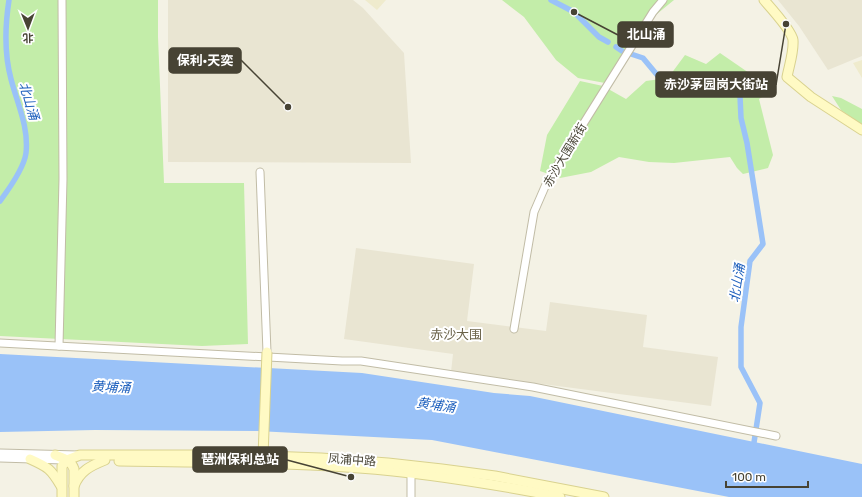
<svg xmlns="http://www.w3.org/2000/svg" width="862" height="497" font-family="Rubik,'Noto Sans SC',sans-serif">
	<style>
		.residential { fill: #e9e5d2 }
		.education { fill: #efebcd }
		.green { fill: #c3eda9 }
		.water { fill: #9ac2f8 }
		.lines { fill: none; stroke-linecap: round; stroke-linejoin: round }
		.canal { stroke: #9ac2f8; stroke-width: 5.5 }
		.street-casing { stroke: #c1bca6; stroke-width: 9 }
		.secondary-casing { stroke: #d9d28f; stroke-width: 11 }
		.street { stroke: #fff; stroke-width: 7 }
		.secondary { stroke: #fffac4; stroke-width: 9 }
		.secondary-bridge-casing { stroke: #d9d28f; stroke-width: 11; stroke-linecap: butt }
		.secondary-bridge { stroke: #fffac4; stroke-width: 9 }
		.labels { text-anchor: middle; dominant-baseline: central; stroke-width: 4; stroke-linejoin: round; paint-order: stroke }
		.street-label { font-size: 12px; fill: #474334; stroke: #fff }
		.water-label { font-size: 13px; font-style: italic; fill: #2162be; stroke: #fff }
		.neighbourhood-label { font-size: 13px; fill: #6b634a; stroke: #fff }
		.leader { fill: none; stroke: #474334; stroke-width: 1.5 }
		.callout-dot { fill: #474334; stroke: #fff; stroke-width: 1.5 }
		.callout { fill: #474334; stroke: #474334; stroke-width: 1.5 }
		.callout-label { font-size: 13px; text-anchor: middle; font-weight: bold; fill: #fff }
	</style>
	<rect width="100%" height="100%" fill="#f4f2e5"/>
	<g class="residential">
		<polygon points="168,0 353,0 363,8 404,53 411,163 168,162"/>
		<polygon points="778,0 862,0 862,56 828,70 799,26"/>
		<polygon points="356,248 474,264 467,321 546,331 550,302 647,315 643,347 718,357 711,406 451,372 453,354 344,339"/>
	</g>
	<g class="education">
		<polygon points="365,0 386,0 377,10"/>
		<polygon points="862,60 862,78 853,63"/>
	</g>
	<g class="green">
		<polygon points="0,0 158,0 158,37 164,183 244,183 248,344 202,346 0,336"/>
		<polygon points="502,0 674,0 641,27 605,83 578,78 556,60 524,17"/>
		<polygon points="720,53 774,90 759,99 773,155 768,168 743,174 737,168 730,157 674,163 649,162 619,157 591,172 560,178 540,171 547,135 580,81 603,86 626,99 646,81 668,78 685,55 706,64"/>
		<polygon points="832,96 841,98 862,109 862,125 841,110"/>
	</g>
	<polygon class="water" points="0,354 362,373 494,393 530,396 862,464 862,497 729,497 432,440 257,431 95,430 0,432"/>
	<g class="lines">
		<g class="canal">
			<polyline points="551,0 574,12 599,37 608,42"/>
			<path d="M616,47L622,51L643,58L658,76L672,86C700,79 716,72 740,96L741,118L747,143L763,244L750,261L741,327V367L760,403L753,449"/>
			<path d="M0,201C9,189 24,168 26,153C29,127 17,103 11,79C4,53 5,26 9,0"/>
		</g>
		<g class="street-casing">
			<g id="street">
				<polyline points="260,172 267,352"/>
				<polyline points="514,329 534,212 547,182 653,12 663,0"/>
				<polyline points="0,343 342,361 361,361 533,387 776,436"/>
				<polyline points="59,346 63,179 62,0"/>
				<polyline points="0,453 78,455"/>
				<polyline points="0,458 64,460"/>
				<polyline points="411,497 411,469"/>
			</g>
		</g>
		<g class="secondary-casing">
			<g id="secondary">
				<path d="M764,0C771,8 792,31 793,40C794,52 789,66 787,77L811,97L862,130"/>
				<path d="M55,455C63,458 71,460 74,469V497"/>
				<path d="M30,459C48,467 51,469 61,486"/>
				<path d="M119,461C199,462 279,462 359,468C427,473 493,484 560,497"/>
				<path d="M74,486C80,471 90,466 105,460"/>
				<polyline points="62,497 62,466 67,460 80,455 238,455 321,458 388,463 442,469 495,476 604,497"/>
			</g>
		</g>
		<use href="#street" class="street"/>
		<use href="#secondary" class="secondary"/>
		<g class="secondary-bridge-casing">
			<polyline id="secondary-bridge" points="263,456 267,352"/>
		</g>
		<use href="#secondary-bridge" class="secondary-bridge"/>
	</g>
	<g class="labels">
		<g class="street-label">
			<text transform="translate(565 155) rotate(-59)">赤沙大围新街</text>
			<text transform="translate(352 460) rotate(4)">凤浦中路</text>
		</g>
		<g class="water-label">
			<text transform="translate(29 101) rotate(73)">北山涌</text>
			<text transform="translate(737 283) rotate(-81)">北山涌</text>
			<text transform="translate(111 387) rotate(3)">黄埔涌</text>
			<text transform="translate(436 405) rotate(8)">黄埔涌</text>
		</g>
		<g class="neighbourhood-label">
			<text x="456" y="334">赤沙大围</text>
		</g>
	</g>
	<path class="leader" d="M574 12L618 35M288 107L241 60M786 24L776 85M351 477L287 460"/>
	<g class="callout-dot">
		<circle cx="574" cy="12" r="4"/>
		<circle cx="288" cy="107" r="4"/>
		<circle cx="786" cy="24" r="4"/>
		<circle cx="351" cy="477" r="4"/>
	</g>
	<g class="callout">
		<rect x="618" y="22" width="55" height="25" rx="4"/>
		<rect x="169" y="48" width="72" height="25" rx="4"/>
		<rect x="656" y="72" width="120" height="25" rx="4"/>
		<rect x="193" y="447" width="94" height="25" rx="4"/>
	</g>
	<g class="callout-label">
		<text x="646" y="39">北山涌</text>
		<text x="205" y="65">保利·天奕</text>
		<text x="716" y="89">赤沙茅园岗大街站</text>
		<text x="240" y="464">琶洲保利总站</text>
	</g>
	<g transform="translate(28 28) rotate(179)" stroke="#ffffff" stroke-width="3" paint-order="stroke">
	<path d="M0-3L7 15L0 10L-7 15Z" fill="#474334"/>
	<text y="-6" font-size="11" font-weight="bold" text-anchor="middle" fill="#474334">北</text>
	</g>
	<path d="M726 481v6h82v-6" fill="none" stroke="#474334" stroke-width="2"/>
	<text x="732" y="481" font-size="12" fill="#474334" stroke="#ffffff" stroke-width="3" paint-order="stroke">100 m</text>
</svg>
